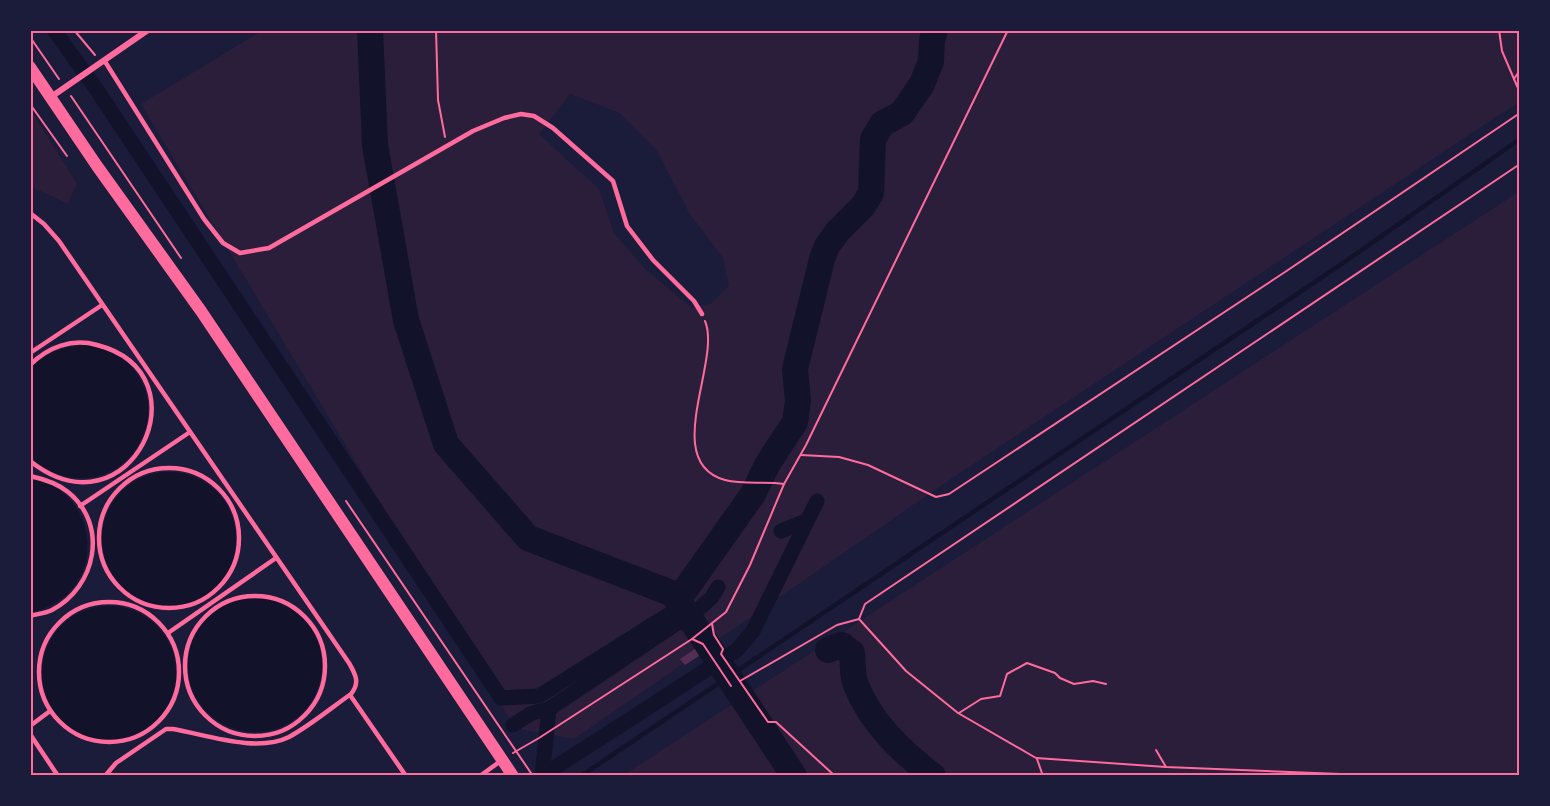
<svg xmlns="http://www.w3.org/2000/svg" width="1550" height="806" font-family="Literata,serif">
	<style>
		.green { fill: #2a1e3b; fill-rule: evenodd }
		.water { fill: #12122b }
		.lines { fill: none; stroke-linecap: round; stroke-linejoin: round }
		.stream { stroke: #12122b; stroke-width: 4.5 }
		.canal { stroke: #12122b; stroke-width: 15 }
		.river { stroke: #12122b; stroke-width: 26 }
		.building { fill: #542f53 }
		.path { stroke: #ff6b9d; stroke-width: 2 }
		.service { stroke: #ff6b9d; stroke-width: 4.5 }
		.minor { stroke: #ff6b9d; stroke-width: 6 }
		.secondary { stroke: #ff6b9d; stroke-width: 12 }
		.neatline { fill: none; stroke: #ff6b9d; stroke-width: 2 }
	</style>
	<rect width="100%" height="100%" fill="#1b1b3a"/>
	<g class="green">
		<path d="M263,30H1520V101L948,481L574,739L515,728L141,104ZM570,94L620,113L656,149L689,213L723,258L729,286L712,303L692,308L645,269L614,233L599,189L539,134Z"/>
		<polygon points="30,109 77,184 68,204 30,186"/>
		<polygon points="1520,191 1520,776 622,776"/>
	</g>
	<g class="water">
		<path d="M88,345C101,348 114,352 125,361C172,400 142,477 83,478C62,479 44,470 30,456V369C49,351 61,347 88,345Z"/>
		<circle cx="169" cy="539" r="67"/>
		<path d="M30,479C36,481 43,481 48,484C93,503 101,566 64,597C54,604 42,611 30,612Z"/>
		<circle cx="255" cy="665" r="67"/>
		<circle cx="109" cy="673" r="67"/>
	</g>
	<g class="lines">
		<g class="stream">
			<polyline points="695,624 700,617 701,607"/>
			<polyline points="713,651 720,651 728,656"/>
			<polyline points="581,776 1346,261 1520,139"/>
		</g>
		<g class="canal">
			<polyline points="54,30 97,90 501,698 539,696 682,606"/>
			<polyline points="781,531 806,521"/>
			<polyline points="513,725 532,713 549,709 701,607 712,597 718,587"/>
			<polyline points="542,776 737,650 753,631 817,501"/>
			<polyline points="542,776 549,709"/>
		</g>
		<g class="river">
			<polyline points="370,30 375,145 406,320 446,444 528,538 671,593 678,600 794,776"/>
			<polyline points="678,600 753,494 767,465 795,422 798,401 795,369 822,259 827,246 838,231 863,206 871,193 873,139 882,124 902,113 922,84 931,61 932,40 935,30"/>
			<path d="M828,650L842,645L852,653C853,663 852,676 856,685C871,723 902,752 933,776"/>
		</g>
	</g>
	<polygon class="building" points="695,649 699,656 685,665 680,659"/>
	<g class="lines">
		<g class="path">
			<polyline points="74,30 95,55"/>
			<polyline points="436,30 438,100 445,137"/>
			<polyline points="1499,30 1502,51 1520,93"/>
			<polyline points="30,37 59,79"/>
			<polyline points="1514,79 1520,70"/>
			<polyline points="71,96 181,258"/>
			<polyline points="30,104 67,156"/>
			<path d="M705,321C722,361 660,462 725,480C744,485 765,481 784,484"/>
			<polyline points="801,455 839,457 868,465 936,497 949,494 1285,272 1520,113"/>
			<polyline points="346,501 533,776"/>
			<polyline points="859,619 865,604 1520,164"/>
			<polyline points="712,624 714,635 723,649 721,654 768,722 776,722 835,776"/>
			<polyline points="692,639 703,644 731,686"/>
			<polyline points="740,681 837,625 859,619 906,671 958,713 1036,758 1166,767 1392,776"/>
			<polyline points="959,713 981,699 1000,696 1007,674 1027,663 1055,673 1060,678 1074,684 1093,681 1106,684"/>
			<polyline points="1156,750 1166,767"/>
			<polyline points="513,753 539,738 692,639 726,612 750,565 784,484 806,445 1008,30"/>
			<polyline points="1037,759 1043,776"/>
		</g>
		<g class="service">
			<polyline points="104,60 204,219 223,243 240,253 269,248 473,131 504,118 521,114 534,116 553,128 613,181 627,226 653,260 694,301 702,314"/>
			<path d="M30,213L44,224L59,241L349,663C356,675 360,683 351,694C331,708 311,725 289,737C257,753 207,735 173,729H166L116,763L105,776"/>
			<polyline points="30,353 102,305"/>
			<path d="M30,365C48,347 72,338 97,345C209,374 130,540 30,461"/>
			<circle cx="169" cy="538" r="70"/>
			<path d="M30,476C44,479 57,483 68,492C109,525 96,587 52,610C46,613 37,614 30,616"/>
			<polyline points="80,506 190,432"/>
			<circle cx="255" cy="666" r="70"/>
			<circle cx="109" cy="672" r="70"/>
			<polyline points="168,633 276,558"/>
			<polyline points="350,695 406,776"/>
			<polyline points="30,726 50,711"/>
			<polyline points="30,734 58,776"/>
			<polyline points="480,776 502,760"/>
		</g>
		<polyline class="minor" points="51,97 148,30"/>
		<polyline class="secondary" points="30,67 97,166 201,311 513,776"/>
	</g>
	<rect width="1550" height="806" fill="none" stroke="#1b1b3a" stroke-width="63"/>
	<rect x="32" y="32" width="1486" height="742" class="neatline"/>
</svg>
